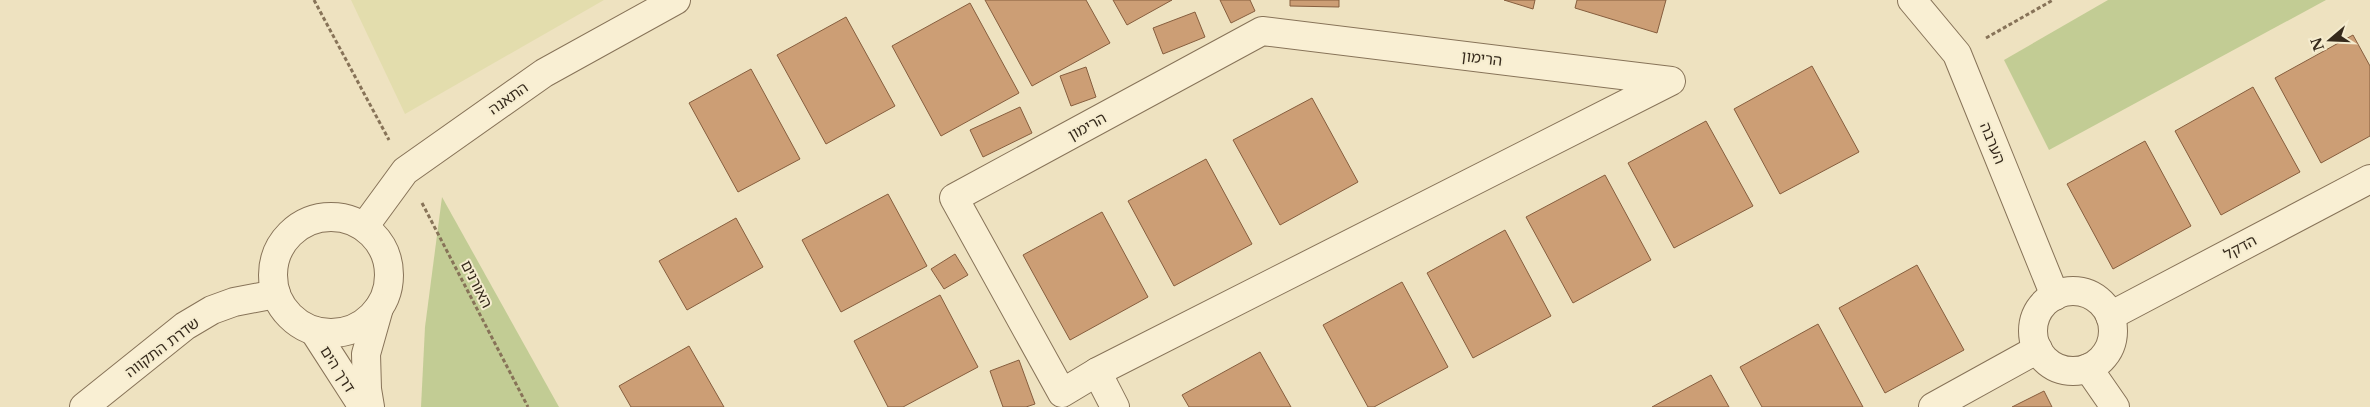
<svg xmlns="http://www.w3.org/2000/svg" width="2370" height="407" font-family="'Libre Baskerville','Noto Sans Hebrew',serif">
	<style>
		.farmland { fill: #e3ddad }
		.green { fill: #c2cc94 }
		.building { fill: #cc9e75; stroke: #865e3e }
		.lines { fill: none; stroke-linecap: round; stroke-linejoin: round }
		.street-casing { stroke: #877358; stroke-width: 30 }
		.path { stroke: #877358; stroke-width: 3; stroke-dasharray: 4 2.5; stroke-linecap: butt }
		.street { stroke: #f9efd3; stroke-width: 28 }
		.labels { text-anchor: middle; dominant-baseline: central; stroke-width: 4; stroke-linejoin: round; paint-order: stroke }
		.street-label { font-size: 15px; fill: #362a1c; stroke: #f5eccf }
	</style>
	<rect width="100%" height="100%" fill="#eee2c0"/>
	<polygon class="farmland" points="351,0 604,0 405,114"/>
	<g class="green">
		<polygon points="2108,0 2326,0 2049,150 2004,60"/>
		<polygon points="442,197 559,407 421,407 425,327"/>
	</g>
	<g class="building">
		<polygon points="985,0 1086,0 1110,43 1032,86"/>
		<polygon points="1113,0 1172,0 1127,25"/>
		<polygon points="1220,0 1250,0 1255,11 1231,23"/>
		<polygon points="1290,0 1339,0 1339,7 1290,6"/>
		<polygon points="1504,0 1535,0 1533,9"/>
		<polygon points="1577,0 1666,0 1657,33 1575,8"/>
		<polygon points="970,3 1019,93 941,136 892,46"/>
		<polygon points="1195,12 1205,37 1163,54 1153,28"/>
		<polygon points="846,17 895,106 826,144 777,55"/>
		<polygon points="2353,35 2370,66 2370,136 2321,163 2275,78"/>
		<polygon points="1812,66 1859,152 1780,194 1734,109"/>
		<polygon points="1086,67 1096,97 1071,106 1060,76"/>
		<polygon points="751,69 800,159 738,192 689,103"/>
		<polygon points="2253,87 2300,172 2221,215 2175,131"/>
		<polygon points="1312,98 1358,182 1280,225 1233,140"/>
		<polygon points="1020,107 1032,133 983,157 970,130"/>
		<polygon points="1706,121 1753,206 1674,248 1628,163"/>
		<polygon points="2145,141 2191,226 2113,269 2067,184"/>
		<polygon points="1206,159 1252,244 1174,286 1128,201"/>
		<polygon points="1605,175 1651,260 1573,303 1526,217"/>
		<polygon points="888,194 927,266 841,312 802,240"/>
		<polygon points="1102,212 1148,297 1070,340 1023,255"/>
		<polygon points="736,218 763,267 687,310 659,261"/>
		<polygon points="1505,230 1551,316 1473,358 1427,273"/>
		<polygon points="955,254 968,275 944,289 931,269"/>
		<polygon points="1917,265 1964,350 1885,393 1839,308"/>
		<polygon points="1402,282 1448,367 1374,407 1368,407 1323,325"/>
		<polygon points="940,295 978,367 903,407 888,407 854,341"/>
		<polygon points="1818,324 1863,407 1762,407 1740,367"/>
		<polygon points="689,346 724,407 631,407 619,386"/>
		<polygon points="1260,352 1291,407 1189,407 1182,395"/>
		<polygon points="1019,360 1035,404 1026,407 1003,407 990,371"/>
		<polygon points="1711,375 1729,407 1652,407"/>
		<polygon points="2044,391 2052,407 2012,407"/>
	</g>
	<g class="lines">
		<g class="street-casing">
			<g id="street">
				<polyline points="1912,0 1957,54 2055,296"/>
				<polygon points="1262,31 1671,81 1097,372 1062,393 954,198"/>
				<circle cx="331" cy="275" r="58"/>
				<polyline points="364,227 405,171 544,73 676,0"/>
				<circle cx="2073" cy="331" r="40"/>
				<polyline points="2110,316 2370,179"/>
				<polyline points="314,331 363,407"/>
				<polyline points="2088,368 2115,407"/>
				<polyline points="1097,372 1115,407"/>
				<polyline points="84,407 185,326 212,310 234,302 276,294"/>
				<polyline points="370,407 367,389 366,354 379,308"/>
				<polyline points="1933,407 2038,349"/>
			</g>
		</g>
		<g class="path">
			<polyline points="314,0 389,140"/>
			<polyline points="1986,38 2053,0"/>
			<polyline points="422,203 528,407"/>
		</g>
		<use href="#street" class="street"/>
	</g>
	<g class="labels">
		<g class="street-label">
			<text transform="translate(1482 58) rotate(7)">הרימון</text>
			<text transform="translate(508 98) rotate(-35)">התאנה</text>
			<text transform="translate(1087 126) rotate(-29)">הרימון</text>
			<text transform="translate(1993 143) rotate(68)">הערבה</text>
			<text transform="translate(2240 247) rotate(-28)">הדקל</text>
			<text transform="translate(477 284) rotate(63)">האורנים</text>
			<text transform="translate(162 347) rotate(-37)">שדרת התקווה</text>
			<text transform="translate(338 369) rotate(58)">דרך הים</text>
		</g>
	</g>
	<g transform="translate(2330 40) rotate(251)" stroke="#f5eccf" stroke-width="4" paint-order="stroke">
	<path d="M0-4L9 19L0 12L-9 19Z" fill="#362a1c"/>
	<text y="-8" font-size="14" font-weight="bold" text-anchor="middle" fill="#362a1c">N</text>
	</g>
</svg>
